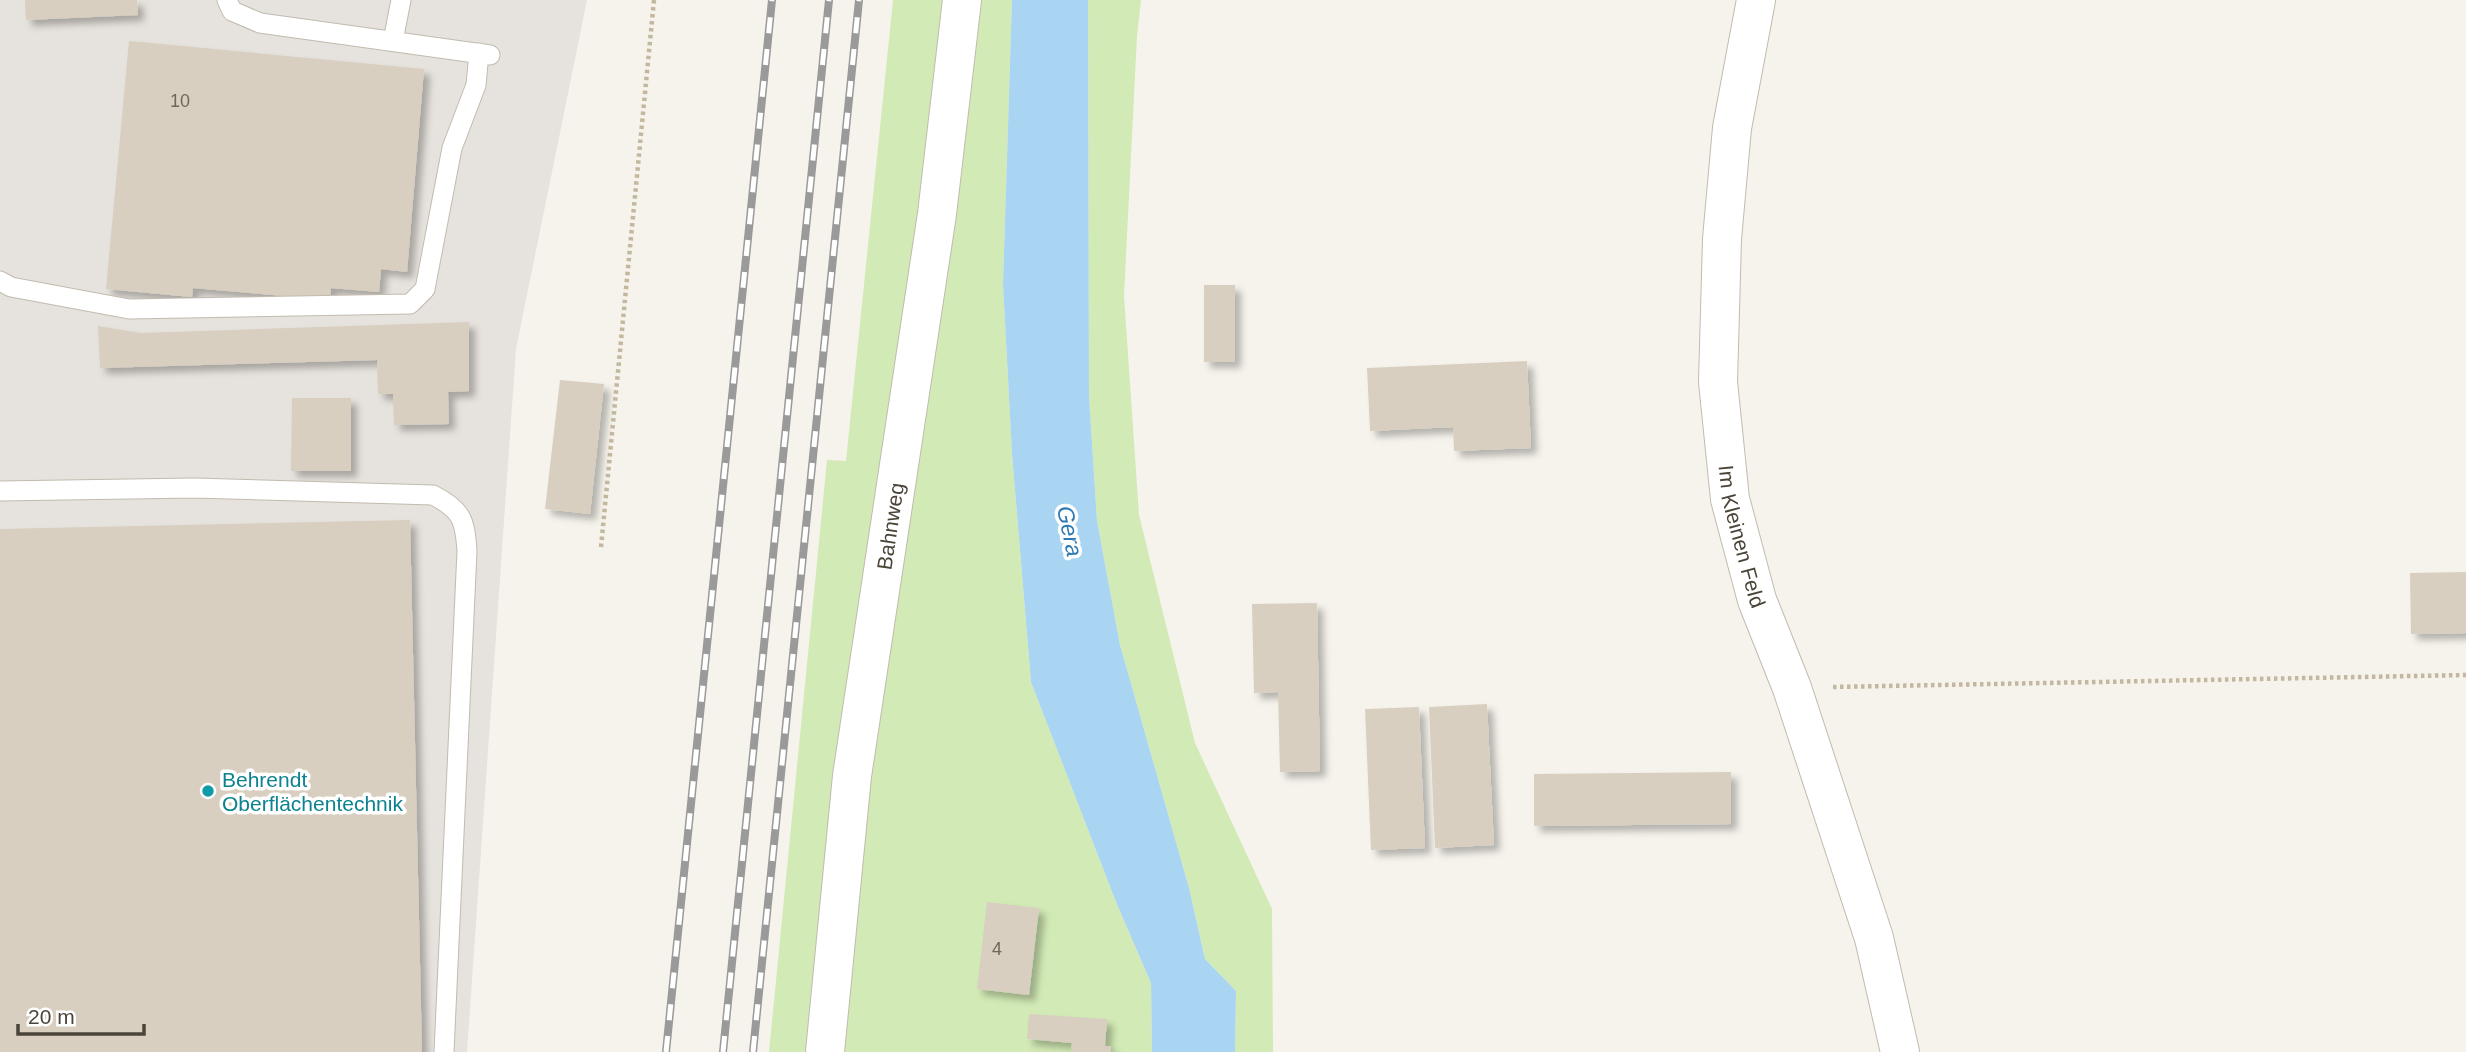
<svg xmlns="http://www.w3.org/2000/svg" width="2466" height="1052" font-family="Arial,sans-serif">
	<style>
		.industrial { fill: #e6e2dd }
		.green { fill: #d2eab5 }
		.water { fill: #a9d4f2 }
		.building { fill: #d8cfc1; filter: url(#shadow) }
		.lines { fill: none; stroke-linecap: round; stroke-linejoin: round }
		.lane-casing { stroke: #c2bbae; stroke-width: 21 }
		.street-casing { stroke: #c2bbae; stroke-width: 40 }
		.path { stroke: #c4b79f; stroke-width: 4.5; stroke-dasharray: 3.5 3.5; stroke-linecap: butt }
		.lane { stroke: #fff; stroke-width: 19 }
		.street { stroke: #fff; stroke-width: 38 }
		.rail-casing { stroke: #9a9a9a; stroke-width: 8 }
		.rail { stroke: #fff; stroke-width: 5; stroke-dasharray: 16; stroke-linecap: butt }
		.culture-dot { fill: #0f9aa8; stroke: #fff; stroke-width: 2.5 }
		.labels { text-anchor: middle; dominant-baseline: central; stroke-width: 7; stroke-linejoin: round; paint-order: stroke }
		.number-label { font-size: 18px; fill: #6e675b }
		.street-label { font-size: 21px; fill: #4b4439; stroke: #fff }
		.culture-label { font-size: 21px; fill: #0d838f; stroke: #fff; text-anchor: start }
		.water-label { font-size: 23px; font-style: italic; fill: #2e7ab2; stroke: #fff }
	</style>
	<defs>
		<filter id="shadow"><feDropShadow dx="6" dy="6" stdDeviation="3.5" flood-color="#0004"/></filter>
	</defs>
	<rect width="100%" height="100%" fill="#f6f3ec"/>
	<polygon class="industrial" points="0,0 587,0 516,349 467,1052 0,1052"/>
	<g class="green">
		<polygon points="893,0 1012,0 1003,284 1012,454 1031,682 1116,902 1151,983 1152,1052 769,1052 827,460 846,461"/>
		<polygon points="1088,0 1141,0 1137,36 1124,296 1139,515 1195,743 1272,909 1273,1052 1235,1052 1236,991 1205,959 1189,888 1120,645 1097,521 1089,397"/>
	</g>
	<polygon class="water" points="1012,0 1088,0 1089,397 1097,521 1120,645 1189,888 1205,959 1236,991 1235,1052 1152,1052 1151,983 1116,902 1031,682 1012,454 1003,284"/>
	<g class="building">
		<polygon points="25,0 137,0 138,15 26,20"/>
		<polygon points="129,41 424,69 407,272 381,269 379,292 331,288 330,300 193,288 192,297 106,289"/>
		<rect x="1204" y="285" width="31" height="77"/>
		<polygon points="469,322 469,391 448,392 449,424 394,425 393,394 378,394 377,360 100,368 98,326 140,333"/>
		<polygon points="1527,361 1531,448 1454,451 1453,427 1370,431 1367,368"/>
		<polygon points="560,380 604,384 590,514 545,509"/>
		<polygon points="292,398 351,398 351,471 291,471"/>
		<polygon points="410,520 422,1052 0,1052 0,529"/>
		<polygon points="2466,572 2466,633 2411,634 2410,573"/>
		<polygon points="1317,603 1320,771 1280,772 1278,692 1254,693 1252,604"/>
		<polygon points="1487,704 1494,845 1435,848 1429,707"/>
		<polygon points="1419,707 1425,848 1371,850 1365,709"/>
		<polygon points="1731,772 1731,824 1534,826 1534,774"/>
		<polygon points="987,902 1039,908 1029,995 977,989"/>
		<polygon points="1029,1014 1107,1019 1105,1046 1111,1046 1111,1052 1071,1052 1072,1043 1027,1039"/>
	</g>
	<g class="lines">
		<g class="lane-casing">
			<g id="lane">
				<polyline points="227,0 232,11 260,23 490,55"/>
				<polyline points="393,41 401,0"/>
				<polyline points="0,281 11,287 129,309 410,304 425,289 452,148 476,85 479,53"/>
				<path d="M0,491L194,488L433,495C462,510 465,520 467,551L444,1052"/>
			</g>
		</g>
		<g class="street-casing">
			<g id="street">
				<path id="s1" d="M1756,0L1732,128L1722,239L1718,382L1730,499L1757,600L1792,688L1874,938L1900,1052"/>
				<path id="s2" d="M825,1052L852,776L937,214L962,0"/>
			</g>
		</g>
		<g class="path">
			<polyline points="601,547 654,0"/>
			<polyline points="1833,687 2466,675"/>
		</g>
		<use href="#lane" class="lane"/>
		<use href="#street" class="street"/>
		<g class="rail-casing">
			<g id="rail">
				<polyline points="666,1052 772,0"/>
				<polyline points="723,1052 829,0"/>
				<polyline points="753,1052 859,0"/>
			</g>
		</g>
		<use href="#rail" class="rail"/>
	</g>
	<circle class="culture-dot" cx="208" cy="791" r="7"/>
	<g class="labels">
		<g class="number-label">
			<text x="180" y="101">10</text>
			<text x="997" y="949">4</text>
		</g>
		<g class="street-label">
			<text stroke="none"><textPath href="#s2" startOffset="530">Bahnweg</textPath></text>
			<text stroke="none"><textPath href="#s1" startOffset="541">Im Kleinen Feld</textPath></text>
		</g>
		<g class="culture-label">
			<text x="222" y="779">Behrendt<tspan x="222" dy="24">Oberflächentechnik</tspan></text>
		</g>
		<g class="water-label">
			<text transform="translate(1070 531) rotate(78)">Gera</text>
		</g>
	</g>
	<path d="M18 1024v10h126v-10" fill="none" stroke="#4b4439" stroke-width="3.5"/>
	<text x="28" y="1024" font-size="21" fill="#4b4439" stroke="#ffffff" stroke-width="5" paint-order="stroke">20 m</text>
</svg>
